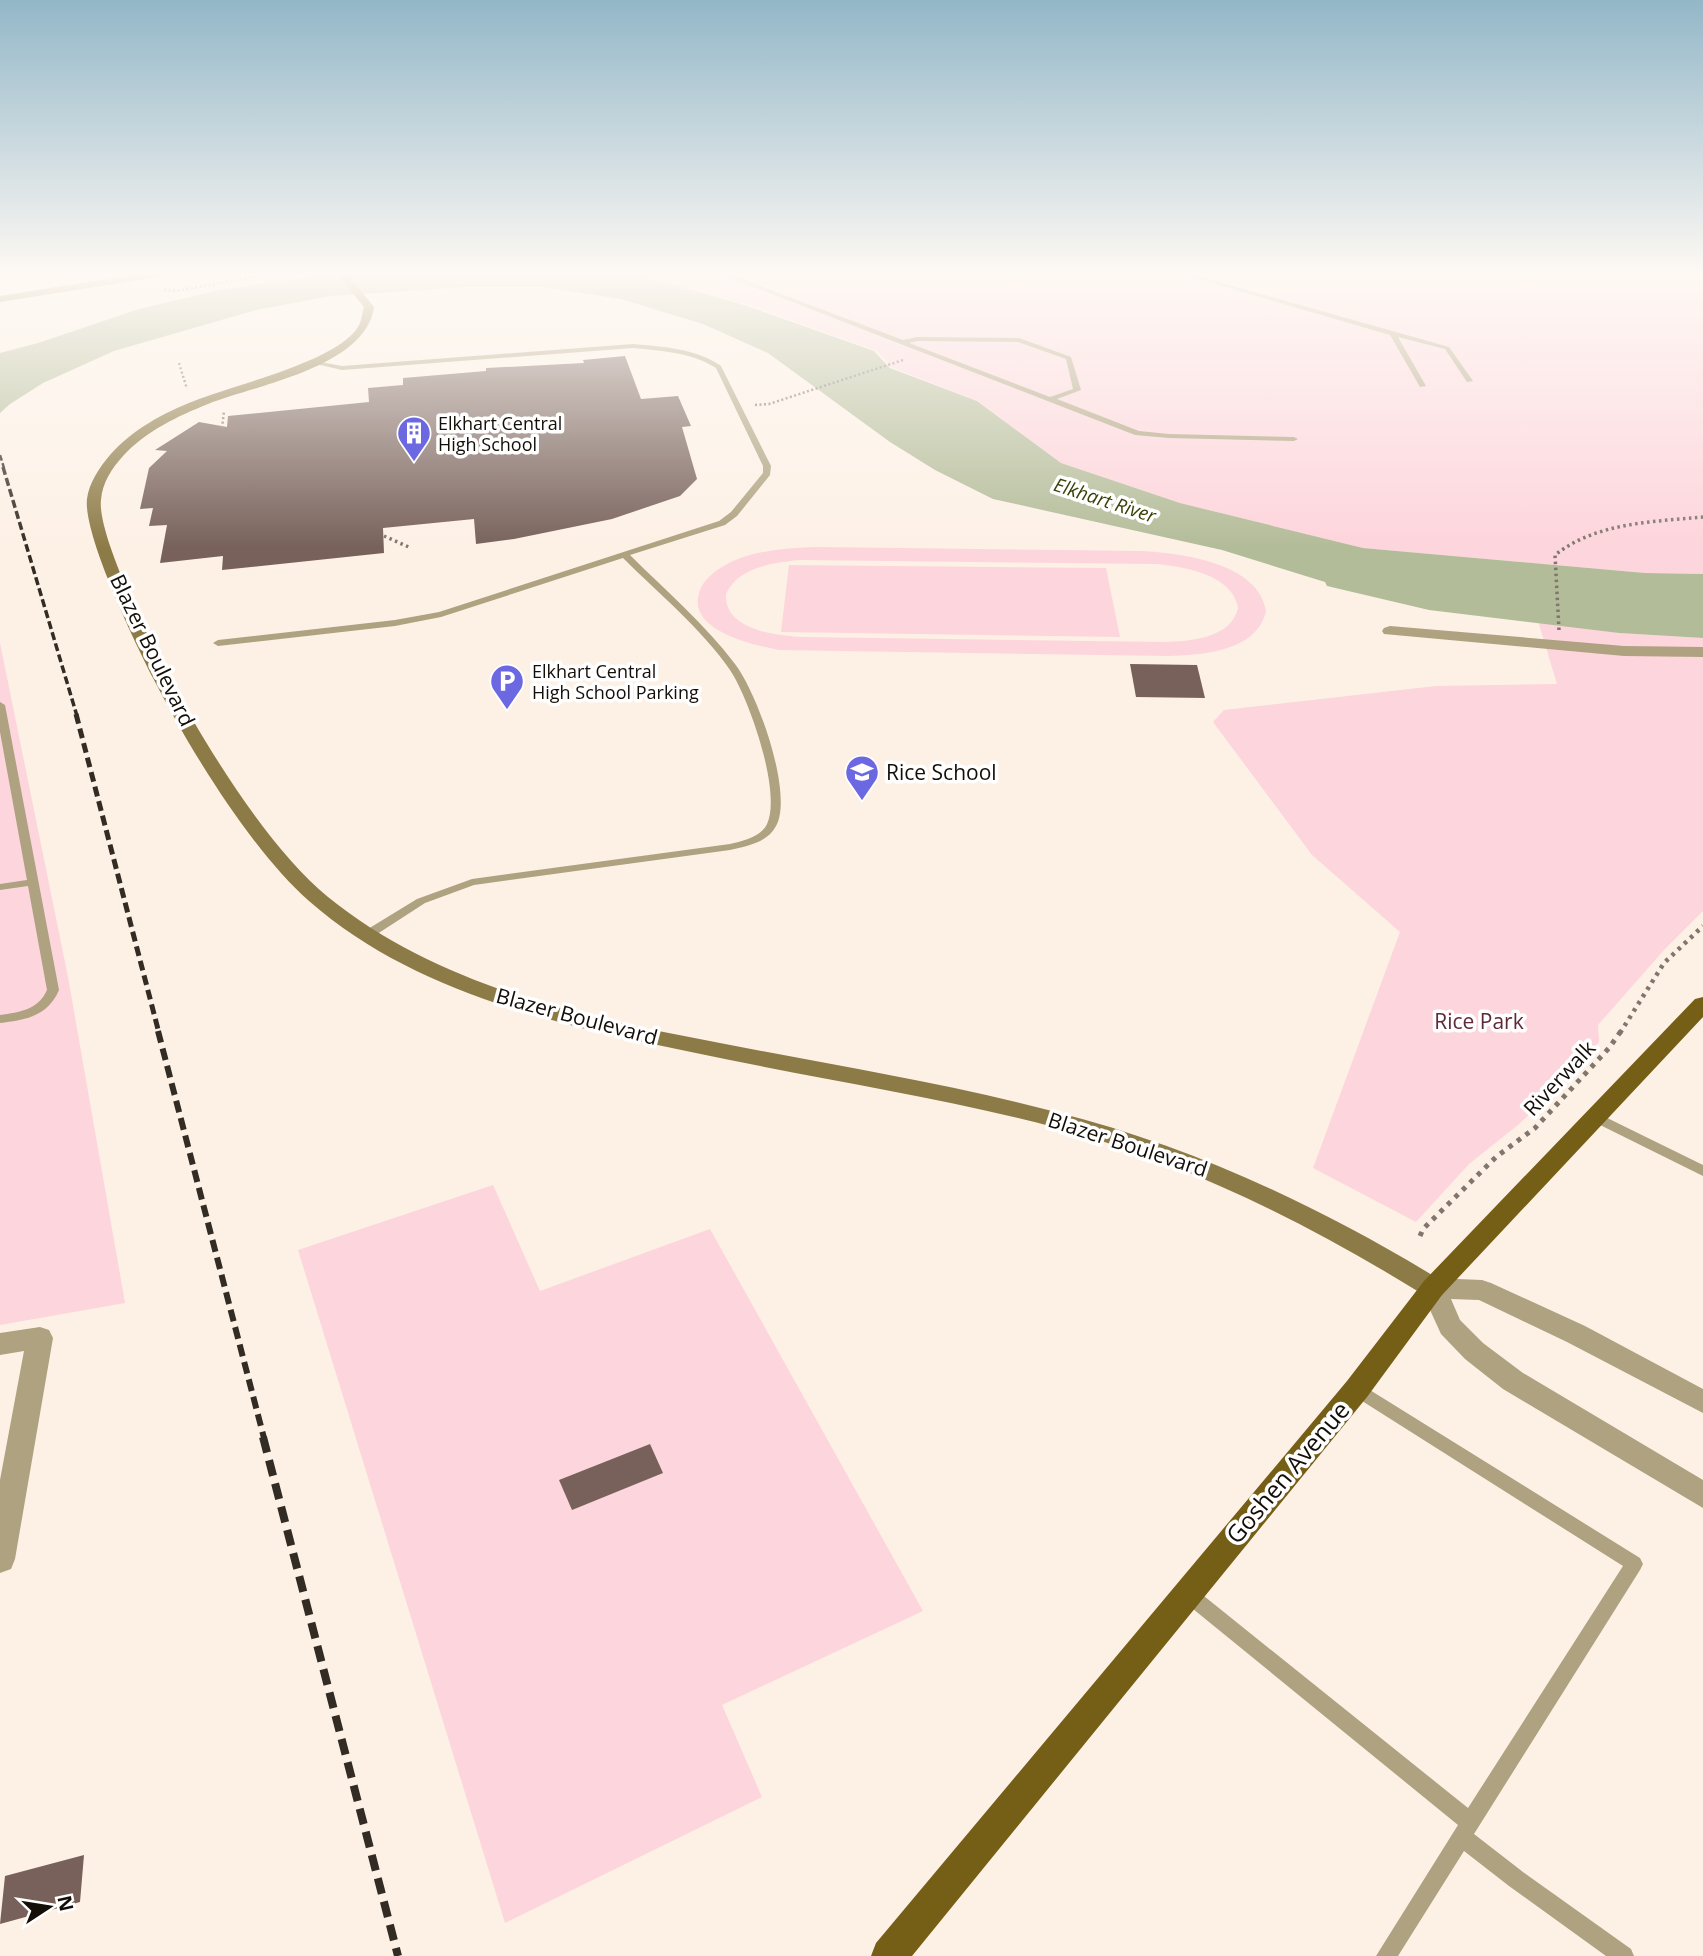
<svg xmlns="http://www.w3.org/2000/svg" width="1703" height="1956" font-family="'Open Sans',sans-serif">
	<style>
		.green { fill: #fdd5dc; fill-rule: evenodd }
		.water { fill: #b3bc99 }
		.building { fill: #78615b }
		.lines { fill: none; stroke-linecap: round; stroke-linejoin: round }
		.path-far3 { stroke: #7f766e; stroke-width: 2.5; stroke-dasharray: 2 2.5; stroke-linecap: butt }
		.path-far2 { stroke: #7f766e; stroke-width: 3.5; stroke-dasharray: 2.5 3.5; stroke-linecap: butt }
		.path-far1 { stroke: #7f766e; stroke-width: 4.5; stroke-dasharray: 3.5 5; stroke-linecap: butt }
		.path { stroke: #7f766e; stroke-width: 5; stroke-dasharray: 4.5 6; stroke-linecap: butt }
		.lane { fill: #aea280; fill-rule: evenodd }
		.street { fill: #aea280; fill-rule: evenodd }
		.secondary { fill: #8d7b47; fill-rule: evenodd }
		.primary { fill: #755e15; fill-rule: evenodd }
		.rail-far4 { stroke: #332c25; stroke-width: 2.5; stroke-dasharray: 6 2.5; stroke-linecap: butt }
		.rail-far3 { stroke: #332c25; stroke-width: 3.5; stroke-dasharray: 8 3.5; stroke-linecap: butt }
		.rail-far2 { stroke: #332c25; stroke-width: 5; stroke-dasharray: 10 5; stroke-linecap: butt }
		.rail-far1 { stroke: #332c25; stroke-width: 6; stroke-dasharray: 12 6; stroke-linecap: butt }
		.rail { stroke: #332c25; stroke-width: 8; stroke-dasharray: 16 8; stroke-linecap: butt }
		.labels { text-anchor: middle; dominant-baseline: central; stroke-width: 7; stroke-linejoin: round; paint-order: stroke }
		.far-poi-label { font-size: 18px; fill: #140e08; stroke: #fff; text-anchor: start }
		.far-water-label { font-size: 19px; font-style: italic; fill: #384207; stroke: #fff }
		.street-label { font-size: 21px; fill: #140e08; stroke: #fff }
		.poi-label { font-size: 21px; fill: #140e08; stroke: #fff; text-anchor: start }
		.park-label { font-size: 21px; fill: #5e2937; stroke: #fff }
		.near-street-label { font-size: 24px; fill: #140e08; stroke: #fff }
	</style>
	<rect width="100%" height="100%" fill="#fdf1e6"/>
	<g class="green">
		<polygon points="640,274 1703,274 1703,574 1645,573 1363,548 1180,503 1061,463 978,401 891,367 877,351 748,305"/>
		<path d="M816,547L1142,551C1181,553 1259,563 1266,611C1257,652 1201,655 1167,656L779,650C753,645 684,630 700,590C705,577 719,568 731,562C758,550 787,548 816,547ZM801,560L1158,564C1185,567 1233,575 1238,608C1231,639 1189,641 1164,642L801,637C775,635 724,630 726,594C738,567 775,562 801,560Z"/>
		<polygon points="789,565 1106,568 1120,637 781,632"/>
		<polygon points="1538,621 1619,633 1703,638 1703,911 1664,950 1598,1025 1599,1042 1565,1081 1518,1125 1469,1164 1416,1222 1313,1168 1400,932 1312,855 1213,722 1224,710 1436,686 1557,684"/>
		<polygon points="0,643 68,977 125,1303 0,1325"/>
		<polygon points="493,1185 540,1291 710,1229 923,1611 722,1705 762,1797 505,1923 298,1250"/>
	</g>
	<polygon class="water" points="330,274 641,275 744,305 874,351 890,368 977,401 1061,463 1180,503 1363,548 1645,573 1703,574 1703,638 1619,633 1429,610 1327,586 1325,582 1222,550 993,499 935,470 890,442 768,353 703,324 621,299 543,287 468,287 331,296 256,310 114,351 43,383 10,404 0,413 0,353 38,343 139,309 219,290"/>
	<g class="building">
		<polygon points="625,356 641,399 678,396 691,426 682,427 697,479 680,496 612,519 514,539 476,544 474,519 383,528 384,553 222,570 223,556 160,563 167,525 149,526 153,508 140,509 149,468 167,451 155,450 199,422 227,427 228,416 369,402 368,388 403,385 403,378 486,371 486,368 584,363 583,360"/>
		<polygon points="1130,664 1197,665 1205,698 1136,697"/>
		<polygon points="650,1444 663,1473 572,1510 559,1480"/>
		<polygon points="84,1855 80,1902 0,1924 5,1876"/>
	</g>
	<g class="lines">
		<g class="path-far3">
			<polyline points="164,290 176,291 273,274"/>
			<polyline points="179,363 187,389"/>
			<polyline points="755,405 769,404 903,360"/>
			<polyline points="222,428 224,411"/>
		</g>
		<g class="path-far2">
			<polyline points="384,536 411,548"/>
			<path d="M1559,630L1555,555C1597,522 1652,522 1703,517"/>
		</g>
		<polyline class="path-far1" points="1620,1033 1664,963 1703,926"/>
		<polyline class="path" points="1420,1236 1423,1229 1496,1157 1535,1128 1609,1048 1621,1031"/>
		<g class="lane">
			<path d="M720,274H728L903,340L917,337L1019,338L1071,357L1081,390L1057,399L1139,431L1169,434L1294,437L1298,439L1294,441L1169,438L1135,435ZM917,341L1018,342L1066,359L1073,389L1050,397L909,343Z"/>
			<polygon points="1181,274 1190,274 1449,347 1473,381 1467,382 1445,349 1398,337 1426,386 1420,387 1390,335"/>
			<path d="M633,344C664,347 695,348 721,366L771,466L770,475L737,516L725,525L630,555C666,591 705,624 735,664C757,692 794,794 776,826C767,843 747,846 730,850L474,885L425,903L371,938H363L361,935L363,932L417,899L472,879L730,844C742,841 761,837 767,824C782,793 749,698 730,670C702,629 658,593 623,558L441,617L395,626L218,646L213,643L218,640L395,620L439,612L719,521L731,512L763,473V466L716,368C691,352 662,351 633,348L342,370L307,362L310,360L342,366Z"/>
			<path d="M0,702L5,705L59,990C48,1016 26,1020 0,1023V1015C20,1012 38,1010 47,990L28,886L0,890V884L27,880L0,732Z"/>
			<polygon points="1595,1112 1703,1165 1703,1176 1590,1120 1588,1117 1590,1114"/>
			<polygon points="1357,1382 1640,1558 1643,1564 1640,1570 1474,1834 1523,1872 1631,1949 1634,1956 1606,1956 1509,1886 1464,1851 1398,1956 1376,1956 1458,1825 1182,1600 1179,1594 1182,1588 1188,1586 1194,1588 1468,1808 1623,1566 1351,1394 1349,1389 1351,1384"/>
		</g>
		<g class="street">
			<polygon points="1390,626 1624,646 1703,647 1703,657 1624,656 1384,634 1382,631 1384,628"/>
			<polygon points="1433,1278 1482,1280 1491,1283 1585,1326 1703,1389 1703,1413 1567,1342 1479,1300 1451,1299 1460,1320 1483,1343 1523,1373 1703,1480 1703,1508 1503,1389 1465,1359 1441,1334 1420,1288 1424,1281"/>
			<polygon points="40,1327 49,1330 53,1338 15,1559 11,1569 0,1573 0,1480 24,1351 0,1355 0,1333"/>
		</g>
		<g class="secondary">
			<polygon points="139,274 163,274 158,277 0,302 0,296"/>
			<path d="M337,274H347L374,307C366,367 256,385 208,404C178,416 146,431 123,456C112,468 102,483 101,500C97,535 151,643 169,677C205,745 269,849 328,897C439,987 583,1017 720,1043C832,1065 946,1083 1056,1112C1194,1147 1321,1207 1442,1281L1446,1288L1442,1295L1433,1298L1424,1295C1309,1224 1188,1163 1057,1128C937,1096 812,1078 691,1052C558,1025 414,993 309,901C251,850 189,748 153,678C135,643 83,534 87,499C89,483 99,468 110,455C132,430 163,413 194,401C233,385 336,362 358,327C362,320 362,314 364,307Z"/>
		</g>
		<polygon class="primary" points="1703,997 1703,1017 1442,1295 1367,1397 912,1956 871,1956 876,1943 1347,1381 1424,1281 1695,999"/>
		<polyline class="rail-far4" points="0,455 4,468"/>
		<polyline class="rail-far3" points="3,467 77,716"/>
		<polyline class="rail-far2" points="76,714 159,1033"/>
		<polyline class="rail-far1" points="158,1031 264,1438"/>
		<polyline class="rail" points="263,1437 398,1956"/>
	</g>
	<linearGradient id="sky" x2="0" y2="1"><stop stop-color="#93b7c8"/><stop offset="0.5" stop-color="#fef9f4"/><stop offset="1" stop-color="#fef9f4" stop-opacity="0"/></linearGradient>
	<rect width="1703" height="548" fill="url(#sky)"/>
	<defs>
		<g id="building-pin" transform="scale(1.75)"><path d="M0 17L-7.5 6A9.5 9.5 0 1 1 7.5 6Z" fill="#6b68e2" stroke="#fff"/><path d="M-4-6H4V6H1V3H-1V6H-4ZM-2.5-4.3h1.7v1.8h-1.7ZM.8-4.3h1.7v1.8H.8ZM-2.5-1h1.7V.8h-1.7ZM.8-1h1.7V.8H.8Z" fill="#fff"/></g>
		<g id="parking-pin" transform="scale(1.75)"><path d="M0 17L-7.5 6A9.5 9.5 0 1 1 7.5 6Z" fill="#6b68e2" stroke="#fff"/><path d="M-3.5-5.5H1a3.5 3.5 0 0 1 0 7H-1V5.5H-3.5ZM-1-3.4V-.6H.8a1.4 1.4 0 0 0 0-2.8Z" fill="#fff"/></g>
		<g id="school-pin" transform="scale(1.75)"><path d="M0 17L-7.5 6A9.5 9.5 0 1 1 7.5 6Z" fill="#6b68e2" stroke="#fff"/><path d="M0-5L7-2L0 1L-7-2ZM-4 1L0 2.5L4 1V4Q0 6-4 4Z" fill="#fff"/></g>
	</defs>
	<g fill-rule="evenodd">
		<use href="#building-pin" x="414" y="433"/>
		<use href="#parking-pin" x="507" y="681"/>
		<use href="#school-pin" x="862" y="772"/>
	</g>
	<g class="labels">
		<g class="far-poi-label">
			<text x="438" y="423">Elkhart Central<tspan x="438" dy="21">High School</tspan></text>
			<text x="532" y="671">Elkhart Central<tspan x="532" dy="21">High School Parking</tspan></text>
		</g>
		<g class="far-water-label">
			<text transform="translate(1105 500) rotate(18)">Elkhart River</text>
		</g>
		<g class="street-label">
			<text transform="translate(153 650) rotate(64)">Blazer Boulevard</text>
			<text transform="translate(577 1016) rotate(15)">Blazer Boulevard</text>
			<text transform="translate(1559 1078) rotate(-47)">Riverwalk</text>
			<text transform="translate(1128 1144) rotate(18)">Blazer Boulevard</text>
		</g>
		<g class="poi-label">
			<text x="886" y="772">Rice School</text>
		</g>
		<g class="park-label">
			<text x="1479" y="1021">Rice Park</text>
		</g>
		<g class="near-street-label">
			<text transform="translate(1287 1472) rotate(-50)">Goshen Avenue</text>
		</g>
	</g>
	<g transform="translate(49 1907) rotate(78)" stroke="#ffffff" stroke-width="5" paint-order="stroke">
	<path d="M0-5L12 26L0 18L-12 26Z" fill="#140e08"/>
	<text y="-10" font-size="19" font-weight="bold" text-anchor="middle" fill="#140e08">N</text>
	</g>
</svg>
